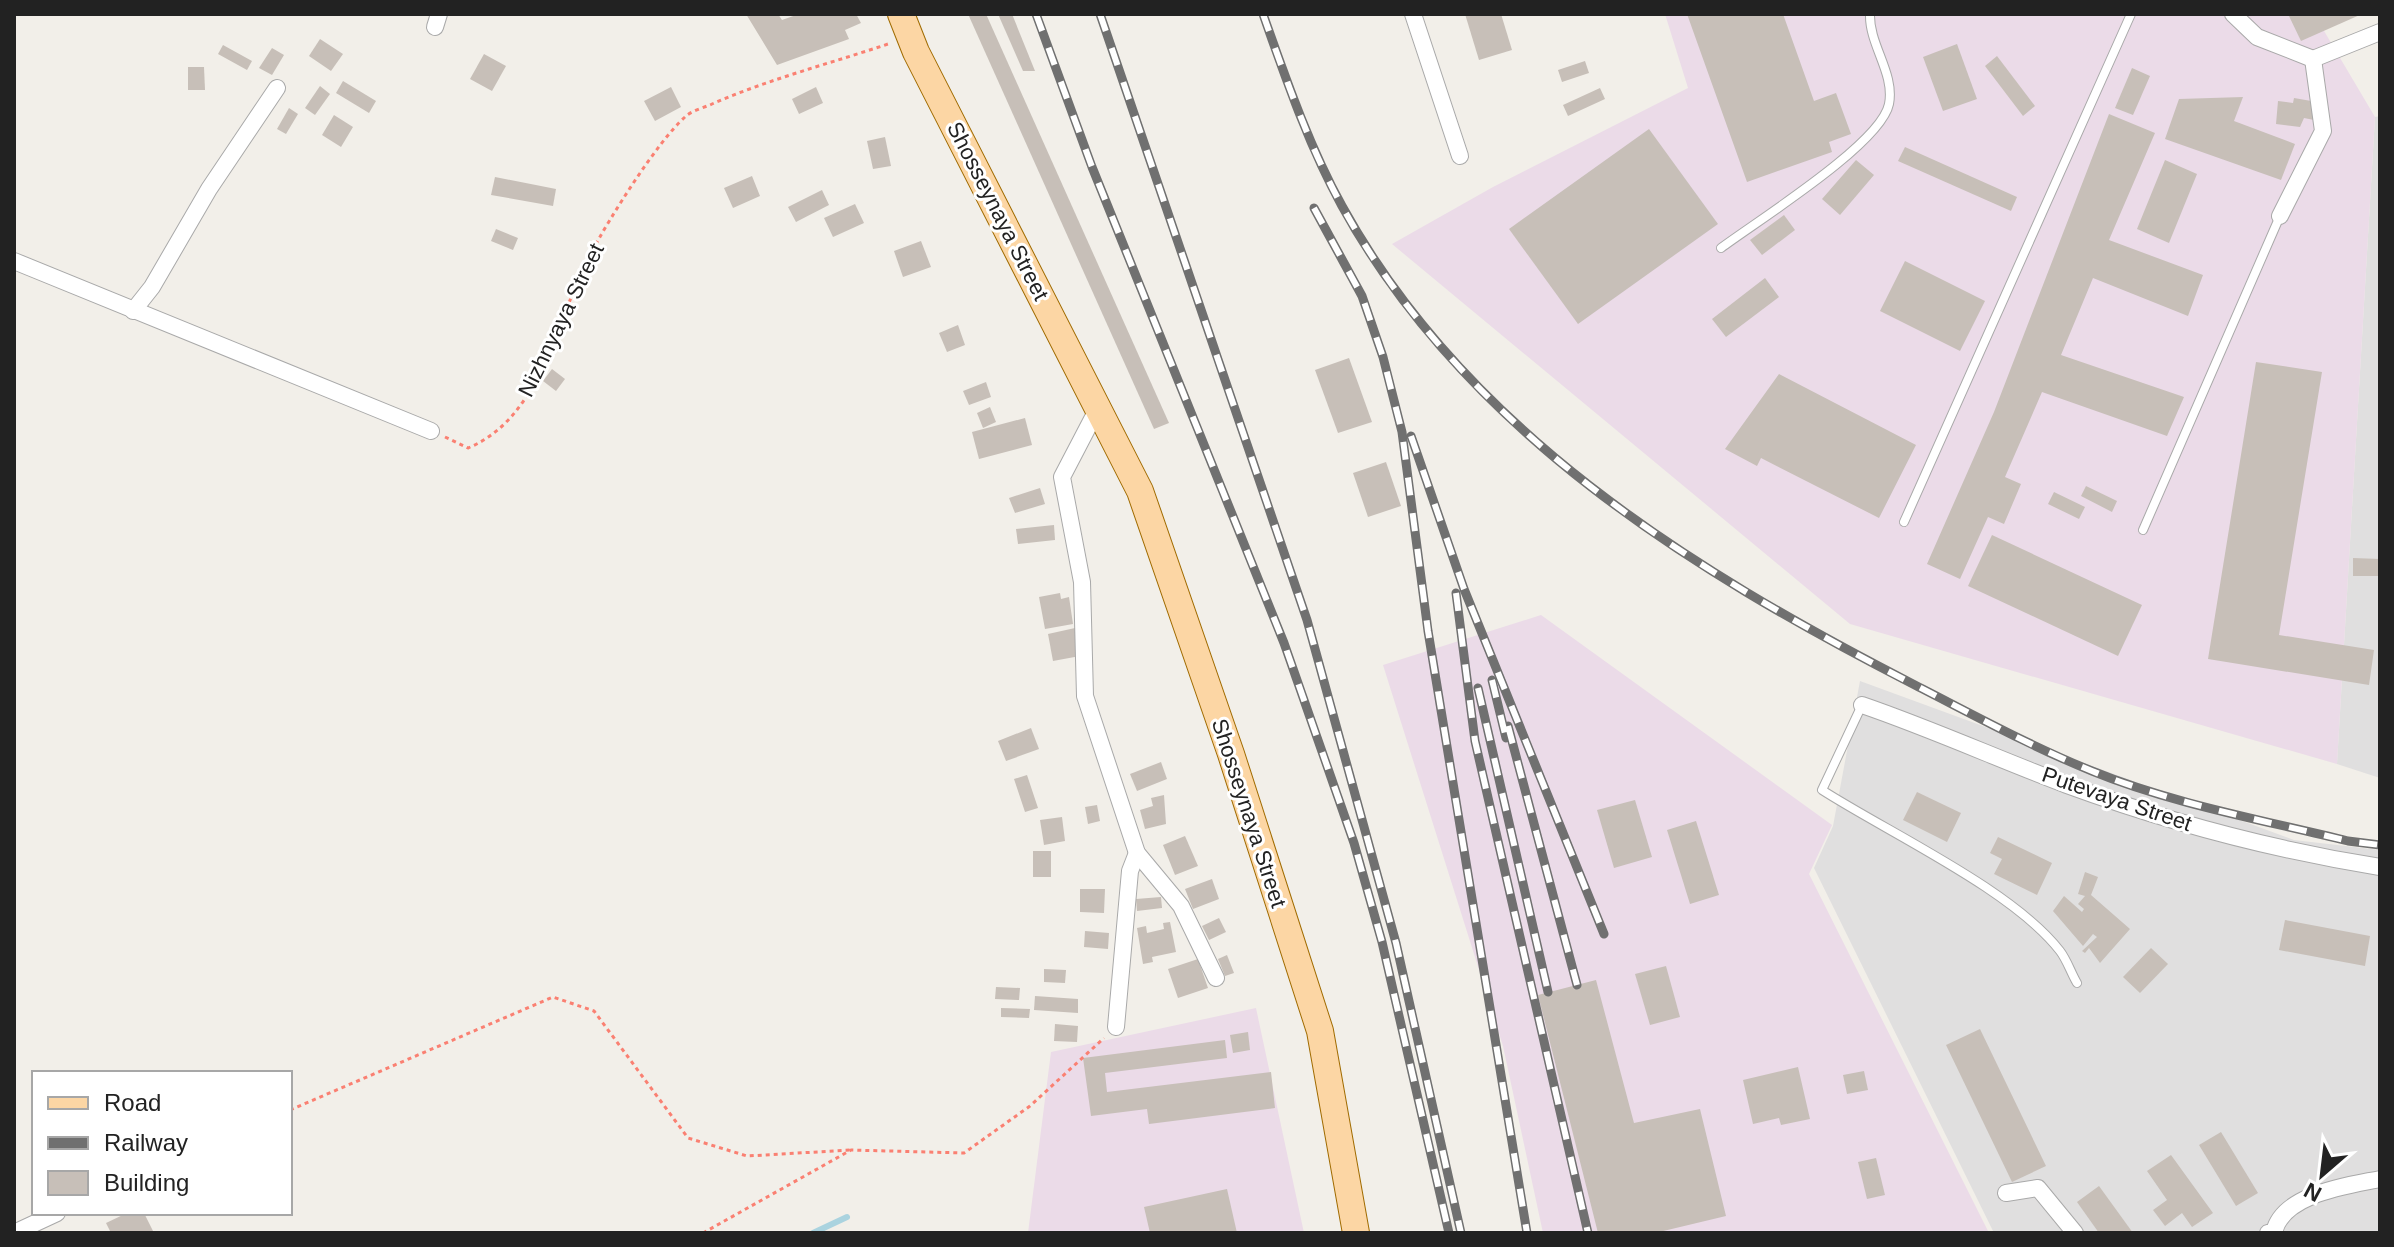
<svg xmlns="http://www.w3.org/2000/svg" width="2394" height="1247" font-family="Arial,sans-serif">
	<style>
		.residential { fill: #e0dfdf }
		.industrial { fill: #ebdbe8 }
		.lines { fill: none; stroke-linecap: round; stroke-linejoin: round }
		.stream { stroke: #aad3df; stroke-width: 6 }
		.building { fill: #c7bfb8 }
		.service-casing { stroke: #a9a9a9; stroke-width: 10 }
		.minor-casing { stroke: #a9a9a9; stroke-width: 18 }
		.primary-casing { stroke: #a06b00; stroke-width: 28 }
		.path { stroke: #fa8072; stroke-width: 3; stroke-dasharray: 4 4; stroke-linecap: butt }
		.service { stroke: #fff; stroke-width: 8 }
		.minor { stroke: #fff; stroke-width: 16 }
		.primary { stroke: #fcd6a4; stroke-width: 26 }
		.rail-casing { stroke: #707070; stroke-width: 9 }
		.rail { stroke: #fff; stroke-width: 6; stroke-dasharray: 18; stroke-linecap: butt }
		.labels { text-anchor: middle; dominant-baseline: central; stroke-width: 6; stroke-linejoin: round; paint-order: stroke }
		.street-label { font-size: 22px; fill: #222; stroke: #fff }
	</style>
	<rect width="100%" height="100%" fill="#f2efe9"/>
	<g class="residential">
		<polygon points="2380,116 2380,778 2337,764 2375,117"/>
		<polygon points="1860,681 2294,840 2380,850 2380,1233 1994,1233 1814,868 1833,826"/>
	</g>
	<g class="industrial">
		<polygon points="1665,14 2314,14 2375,117 2337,764 1850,624 1392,244 1493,187 1688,88"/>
		<polygon points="1541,615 1832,825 1809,874 1989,1233 1543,1233 1503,1046 1383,665"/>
		<polygon points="1256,1008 1304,1233 1028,1233 1051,1052"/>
	</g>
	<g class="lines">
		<polyline class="stream" points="813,1233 847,1217"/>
	</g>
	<g class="building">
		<polygon points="746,14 778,14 782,20 799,14 856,14 861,23 845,30 849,39 777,65"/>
		<polygon points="968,14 986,14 1169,423 1154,429"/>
		<polygon points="998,14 1012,14 1035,71 1023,71"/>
		<polygon points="1465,14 1501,14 1512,50 1479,60"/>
		<polygon points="1687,14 1783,14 1814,101 1836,93 1851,134 1829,142 1832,152 1747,182"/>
		<polygon points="2288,14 2362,14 2301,41"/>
		<polygon points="320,39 343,54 331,71 309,56"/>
		<polygon points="1957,44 1977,99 1943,111 1923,57"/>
		<polygon points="223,45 252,61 247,70 218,54"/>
		<polygon points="272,48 284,55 272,75 259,68"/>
		<polygon points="484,54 506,66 492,91 470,79"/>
		<polygon points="1997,56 2035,106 2023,116 1985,66"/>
		<polygon points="1585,61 1589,73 1562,82 1558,70"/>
		<polygon points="188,67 204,67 205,90 188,90"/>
		<polygon points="2132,68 2150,76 2133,115 2115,108"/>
		<polygon points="343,81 376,101 369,113 336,93"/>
		<polygon points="320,86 330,94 315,115 305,108"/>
		<polygon points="671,87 681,107 655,121 644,101"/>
		<polygon points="816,87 823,103 799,114 792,99"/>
		<polygon points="1600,88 1605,99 1568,116 1563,105"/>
		<polygon points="2243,97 2234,121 2295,144 2281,180 2165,139 2179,99"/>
		<polygon points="2294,98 2317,102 2314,120 2304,118 2300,127 2276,124 2278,101 2293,103"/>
		<polygon points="289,108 298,114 286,134 277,129"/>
		<polygon points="2109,114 2155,133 2109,240 2203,275 2188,316 2093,278 2061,355 2184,397 2167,436 2042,392 2005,477 2021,484 2004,524 1988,517 1960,579 1927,564 1994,412"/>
		<polygon points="334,115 353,127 341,147 322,135"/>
		<polygon points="1649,129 1718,224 1578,324 1509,229"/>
		<polygon points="885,137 891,166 873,169 867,141"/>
		<polygon points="1905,147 2017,197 2011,211 1898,161"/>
		<polygon points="1856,160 1874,175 1840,215 1822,199"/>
		<polygon points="2165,160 2197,174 2169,243 2137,229"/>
		<polygon points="752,176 760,196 733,208 724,188"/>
		<polygon points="495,177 556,189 553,206 491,195"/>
		<polygon points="822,190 829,205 796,222 788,207"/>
		<polygon points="855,204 864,223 833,237 824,218"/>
		<polygon points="1784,215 1795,230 1762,255 1750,240"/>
		<polygon points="496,229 518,238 513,250 491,241"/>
		<polygon points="921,241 931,267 903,277 894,251"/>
		<polygon points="1905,261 1985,301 1960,351 1880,311"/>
		<polygon points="1765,278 1779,297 1726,337 1712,319"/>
		<polygon points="958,325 965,345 947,352 939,333"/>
		<polygon points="1349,358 1372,422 1338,433 1315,370"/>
		<polygon points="2256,362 2322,372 2279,635 2374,650 2369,685 2208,659"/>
		<polygon points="552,369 565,379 556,391 543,381"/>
		<polygon points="1779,374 1916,445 1879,518 1761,458 1757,466 1725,449"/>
		<polygon points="986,382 991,397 969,405 963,391"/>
		<polygon points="990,407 996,422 983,428 977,413"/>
		<polygon points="1025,418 1032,445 979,459 972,432"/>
		<polygon points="1386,462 1401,506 1368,517 1353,473"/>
		<polygon points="2086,486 2117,501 2112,512 2081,496"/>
		<polygon points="1040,488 1045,504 1015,513 1009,498"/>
		<polygon points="2054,492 2085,507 2079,519 2048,504"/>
		<polygon points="1054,525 1055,540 1018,544 1016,529"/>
		<polygon points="1992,535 2142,605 2118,656 1968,586"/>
		<polygon points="2353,558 2380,559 2380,576 2353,576"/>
		<polygon points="1060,593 1061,599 1069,597 1073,624 1045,629 1039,597"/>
		<polygon points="1075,628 1080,656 1053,661 1048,634"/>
		<polygon points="1031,728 1039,749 1006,761 998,741"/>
		<polygon points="1161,762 1167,779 1137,791 1130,774"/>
		<polygon points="1027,775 1038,808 1025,812 1014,779"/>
		<polygon points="1917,792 1961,813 1947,842 1903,820"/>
		<polygon points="1164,795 1166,824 1145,829 1140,810 1153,806 1151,798"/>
		<polygon points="1635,800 1652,857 1614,868 1597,810"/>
		<polygon points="1097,805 1100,821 1088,824 1085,807"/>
		<polygon points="1062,817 1065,841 1044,845 1040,820"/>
		<polygon points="1696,821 1719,895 1690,904 1667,830"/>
		<polygon points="1185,836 1198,866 1175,875 1163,845"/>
		<polygon points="1998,837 2052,863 2037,895 1994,874 2002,859 1990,853"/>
		<rect x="1033" y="851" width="18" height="26"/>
		<polygon points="2085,872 2098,877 2091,895 2130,929 2100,963 2089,948 2085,953 2082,951 2097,937 2093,934 2083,946 2053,911 2064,896 2082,912 2084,909 2078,904 2085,896 2078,894"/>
		<polygon points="1212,879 1219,899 1193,909 1185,889"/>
		<polygon points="1080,889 1105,889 1104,913 1080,912"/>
		<polygon points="1161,897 1162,908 1137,911 1136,899"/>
		<polygon points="1219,918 1226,932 1209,940 1202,926"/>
		<polygon points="2285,920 2370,936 2365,966 2279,950"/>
		<polygon points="1170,922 1176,952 1152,957 1153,962 1143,964 1137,928 1146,926 1147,933 1164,929 1163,923"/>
		<polygon points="1085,931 1109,933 1108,949 1084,947"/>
		<polygon points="2151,948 2168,964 2140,993 2123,977"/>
		<polygon points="1227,955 1234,973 1225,976 1218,959"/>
		<polygon points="1198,959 1208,988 1178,998 1168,969"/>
		<polygon points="1666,966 1680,1017 1650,1025 1635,974"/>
		<polygon points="1044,969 1066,970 1065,983 1044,982"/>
		<polygon points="1596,980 1634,1123 1700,1109 1726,1216 1655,1233 1598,1233 1538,995"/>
		<polygon points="996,987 1020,988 1019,1000 995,999"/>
		<polygon points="1035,996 1078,999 1078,1013 1034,1010"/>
		<polygon points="1001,1008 1030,1009 1029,1018 1001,1017"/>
		<polygon points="1055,1024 1078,1026 1077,1042 1054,1041"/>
		<polygon points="1980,1029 2046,1166 2012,1182 1946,1045"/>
		<polygon points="1248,1032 1250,1050 1233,1053 1230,1035"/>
		<polygon points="1225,1040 1227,1058 1105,1073 1107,1092 1271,1072 1275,1108 1149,1124 1147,1109 1091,1116 1083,1058"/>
		<polygon points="1798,1067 1810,1119 1781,1125 1779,1118 1753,1124 1743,1080"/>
		<polygon points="1864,1071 1868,1090 1847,1094 1843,1075"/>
		<polygon points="2221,1132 2258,1193 2236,1206 2199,1145"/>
		<polygon points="2171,1155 2213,1213 2192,1227 2182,1213 2165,1226 2153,1210 2167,1200 2147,1171"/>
		<polygon points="1876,1158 1885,1195 1867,1199 1858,1162"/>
		<polygon points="2099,1186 2133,1233 2099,1233 2077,1202"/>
		<polygon points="1227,1189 1237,1233 1150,1233 1144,1207"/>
		<polygon points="127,1213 144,1213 154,1233 111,1233 106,1223"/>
	</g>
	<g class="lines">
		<g class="service-casing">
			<g id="service">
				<path d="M1721,248C1757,221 1881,144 1889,104C1895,73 1869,45 1870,14"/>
				<polyline points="1904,522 2131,14"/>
				<polyline points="2143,530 2280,216"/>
				<path d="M1862,705L1822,790C1889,833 2013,890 2060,951C2067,960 2071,973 2077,983"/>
			</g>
		</g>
		<g class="minor-casing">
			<g id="minor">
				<polyline points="1413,14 1460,156"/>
				<polyline points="2233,14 2257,37 2313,59 2380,32"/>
				<polyline points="435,27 439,14"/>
				<polyline points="2280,216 2323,131 2313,59"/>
				<polyline points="14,261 431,431"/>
				<polyline points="133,311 152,287 209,189 277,88"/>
				<polyline points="1099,406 1062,477 1082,582 1085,696 1137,853 1181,906 1216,978"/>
				<path d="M1862,705C1932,729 1998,759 2067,785C2168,822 2274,850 2380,867"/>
				<polyline points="1116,1027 1130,871 1137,853"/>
				<polyline points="2006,1193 2038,1188 2075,1233"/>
				<polyline points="14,1233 57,1213"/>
				<path d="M2268,1233L2274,1232C2283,1194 2346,1186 2380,1179"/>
			</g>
		</g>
		<g class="primary-casing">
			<polyline id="primary" points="901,14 916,52 1140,491 1231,754 1320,1031 1356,1233"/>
		</g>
		<g class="path">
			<path d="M445,437L468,448C543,417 556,318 591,253C609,219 657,142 685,117C691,111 703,108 712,104C769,79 832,63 891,43"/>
			<polyline points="290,1110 553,997 594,1011 688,1138 747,1156 851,1150"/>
			<polyline points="703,1233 851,1150 964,1153 1030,1106 1104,1038"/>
		</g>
		<use href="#service" class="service"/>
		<use href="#minor" class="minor"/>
		<use href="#primary" class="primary"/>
		<g class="rail-casing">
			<g id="rail">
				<polyline points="1036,14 1092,167 1284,643 1354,843 1382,942 1449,1233"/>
				<polyline points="1100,14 1307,620 1396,943 1461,1233"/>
				<path d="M1263,14C1286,79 1309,146 1342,206C1465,430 1691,570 1911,683C1970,713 2030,746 2092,771C2173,804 2263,820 2348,841L2380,845"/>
				<polyline points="1314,208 1362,296 1383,357 1402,432 1428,631 1527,1233"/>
				<polyline points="1411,436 1464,589 1604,934"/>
				<polyline points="1456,593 1475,741 1588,1233"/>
				<polyline points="1492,680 1506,738"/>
				<polyline points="1478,688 1548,992"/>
				<polyline points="1508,726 1577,985"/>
			</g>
		</g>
		<use href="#rail" class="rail"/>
	</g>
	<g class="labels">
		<g class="street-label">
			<text transform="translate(998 211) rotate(63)">Shosseynaya Street</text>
			<text transform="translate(561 320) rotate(-64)">Nizhnyaya Street</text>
			<text transform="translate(2117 799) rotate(19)">Putevaya Street</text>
			<text transform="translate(1249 813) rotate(72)">Shosseynaya Street</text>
		</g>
	</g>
	<rect width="2394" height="1247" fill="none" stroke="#222222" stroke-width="32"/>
	<rect x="32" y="1071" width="260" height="144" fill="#ffffff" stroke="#a7a7a7" stroke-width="2"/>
	<rect x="48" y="1097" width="40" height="12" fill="#fcd6a4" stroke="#a7a7a7" stroke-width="2"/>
	<text x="104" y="1111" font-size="24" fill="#222222">Road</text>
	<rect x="48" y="1137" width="40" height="12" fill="#707070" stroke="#a7a7a7" stroke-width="2"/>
	<text x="104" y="1151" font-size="24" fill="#222222">Railway</text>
	<rect x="48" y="1171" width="40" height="24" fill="#c7bfb8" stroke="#a7a7a7" stroke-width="2"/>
	<text x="104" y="1191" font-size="24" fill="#222222">Building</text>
	<g transform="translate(2322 1175) rotate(208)" stroke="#ffffff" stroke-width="6" paint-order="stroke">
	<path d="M0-6L14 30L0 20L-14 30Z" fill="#222222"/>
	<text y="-12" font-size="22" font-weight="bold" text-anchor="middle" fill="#222222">N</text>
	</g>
</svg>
